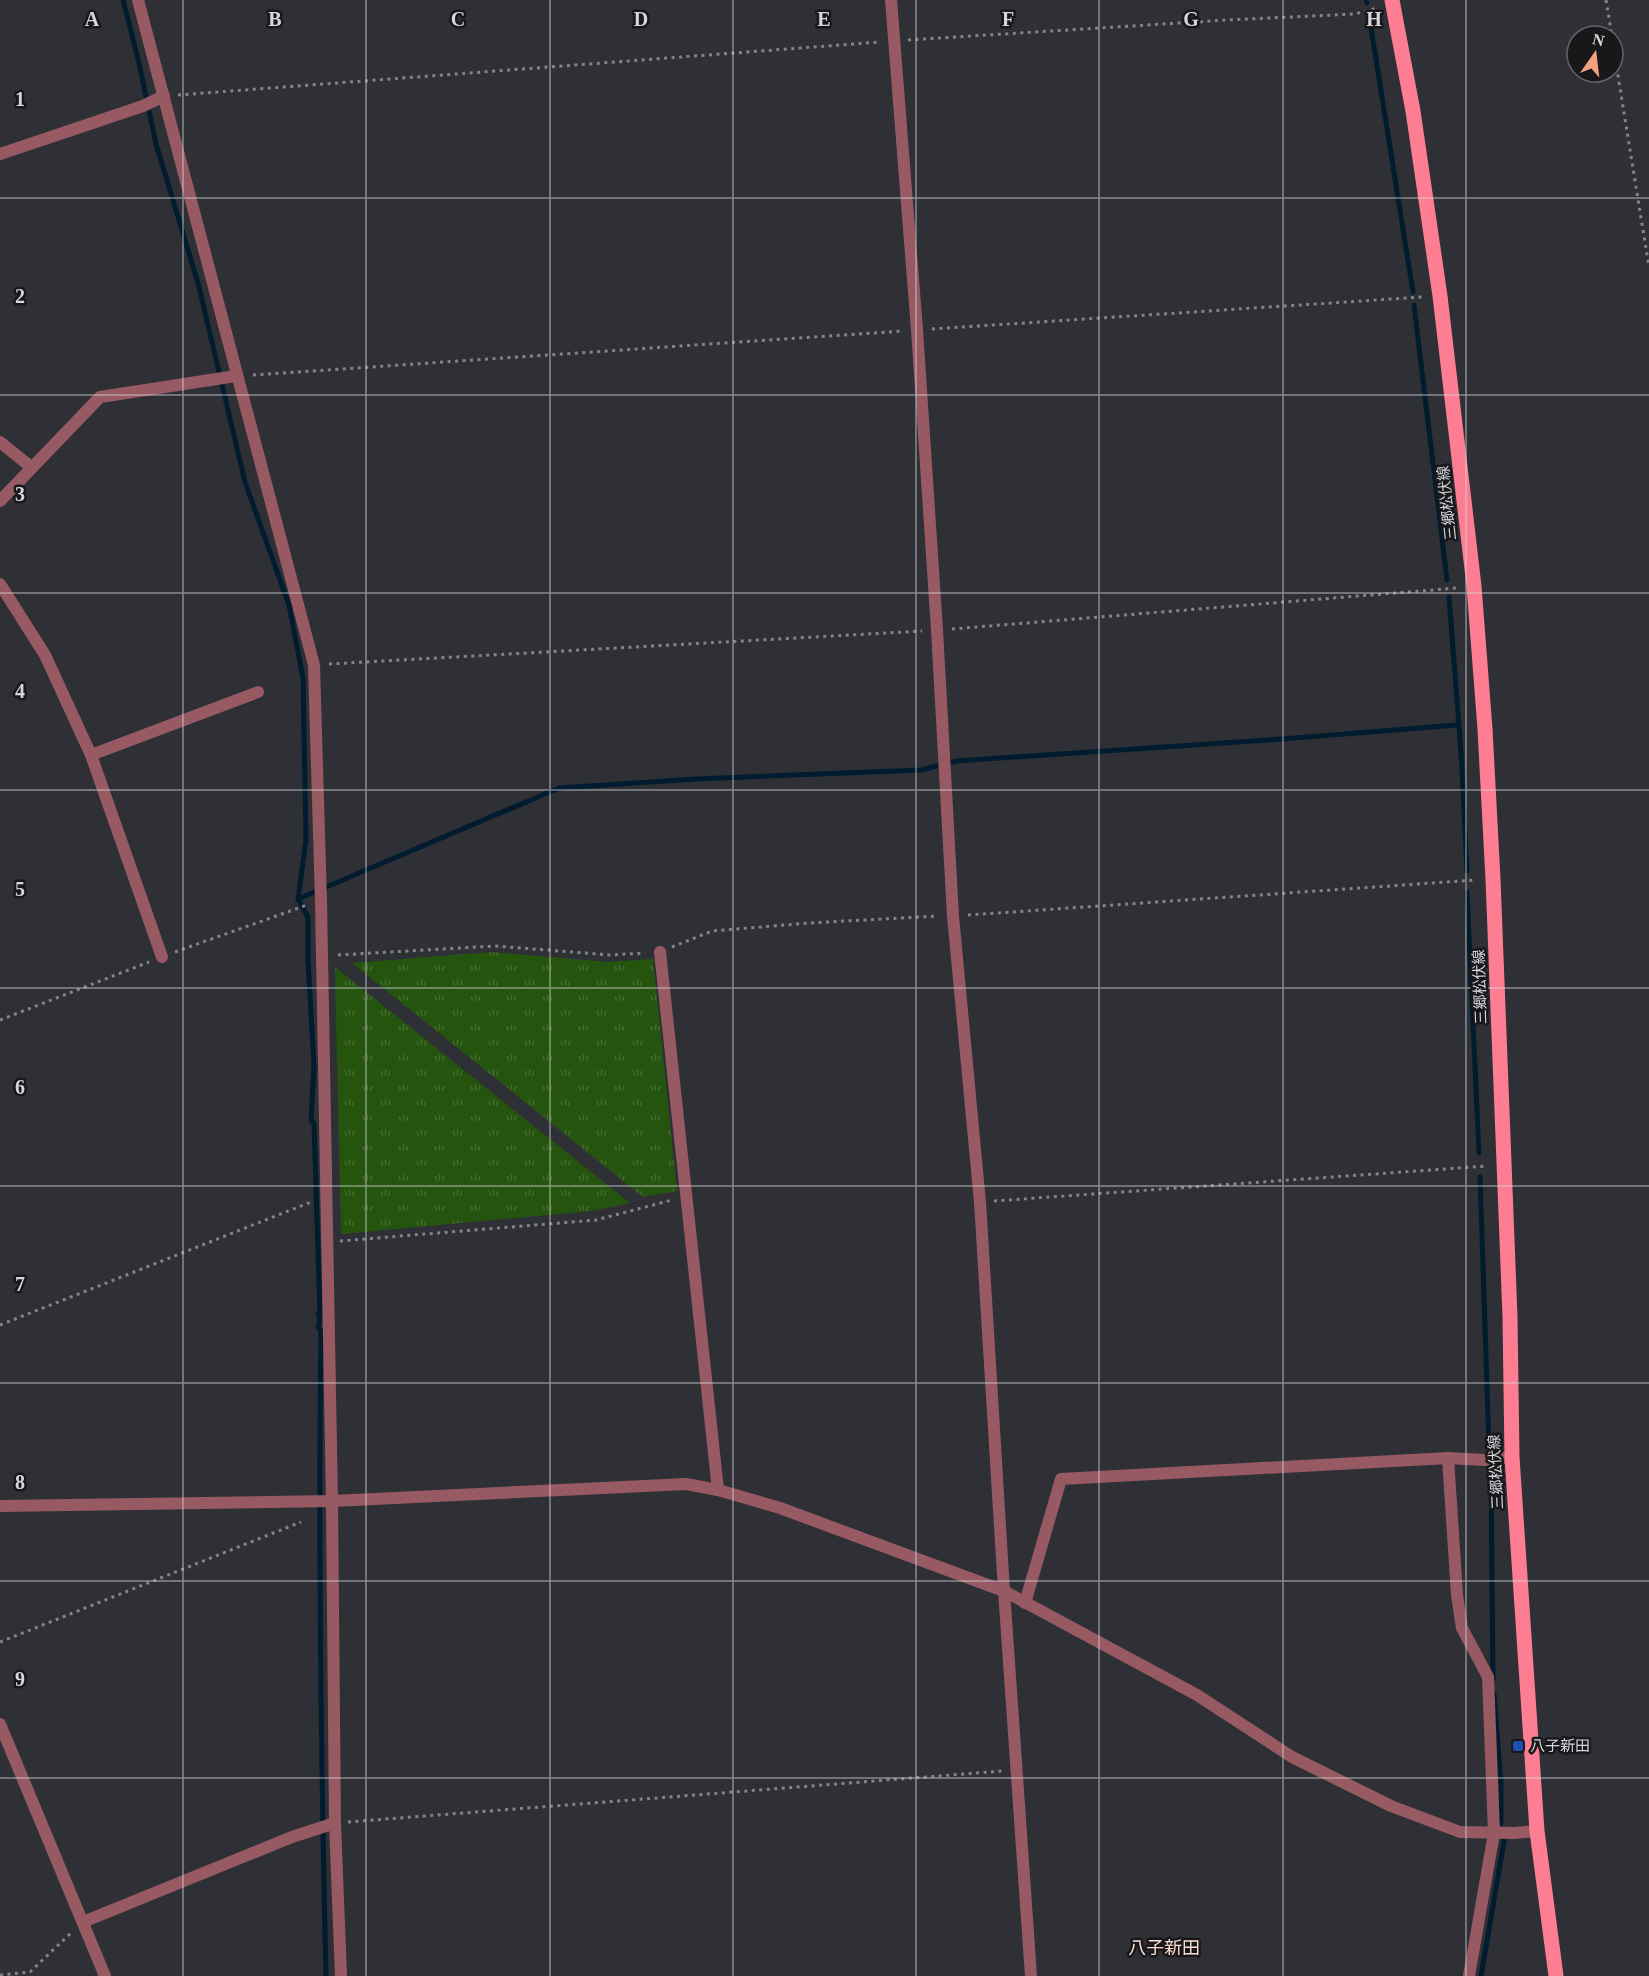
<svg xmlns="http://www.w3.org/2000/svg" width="1649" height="1976" font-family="'Times New Roman','Noto Sans JP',serif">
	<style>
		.grass { fill: url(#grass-tufts) }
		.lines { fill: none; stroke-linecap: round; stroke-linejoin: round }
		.stream { stroke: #021c2f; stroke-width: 5 }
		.path { stroke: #838489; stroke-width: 3; stroke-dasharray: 3 4.5; stroke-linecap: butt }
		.minor { stroke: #985a62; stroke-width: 12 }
		.primary { stroke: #fd7e93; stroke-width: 15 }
		.grid { fill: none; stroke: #d6d7db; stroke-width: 1.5; stroke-opacity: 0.55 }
		.transit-dot { fill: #1a4fb4; stroke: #18181b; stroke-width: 2 }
		.labels { text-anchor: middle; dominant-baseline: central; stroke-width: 5; stroke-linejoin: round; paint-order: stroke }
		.street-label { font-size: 15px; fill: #d6d7db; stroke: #18181b }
		.poi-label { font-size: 15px; fill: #d6d7db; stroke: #18181b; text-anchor: start }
		.quarter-label { font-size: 18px; fill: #fcdccf; stroke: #18181b }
		.grid-label { font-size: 20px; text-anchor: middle; font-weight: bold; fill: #d6d7db; stroke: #18181b; stroke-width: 5; stroke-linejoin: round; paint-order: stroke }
	</style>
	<defs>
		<pattern id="grass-tufts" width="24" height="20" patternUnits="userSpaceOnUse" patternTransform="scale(1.5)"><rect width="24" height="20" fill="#25540f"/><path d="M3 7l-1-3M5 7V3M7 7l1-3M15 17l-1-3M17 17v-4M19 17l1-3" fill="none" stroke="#446c31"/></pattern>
	</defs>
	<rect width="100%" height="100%" fill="#2f3036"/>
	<g class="grass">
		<polygon points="492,952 608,962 653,959 677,1191 643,1197 352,963"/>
		<polygon points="335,967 630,1203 592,1211 341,1234"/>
	</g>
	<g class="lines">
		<g class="stream">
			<path d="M123,0L139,63L156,144L198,283L245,482L289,605L303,678L306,840L298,899L308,917V961L314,1067L311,1120L314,1124L320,1313L318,1314L320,1319L318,1327L321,1331C318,1546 321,1761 326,1976"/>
			<polyline points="1366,0 1367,3"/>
			<polyline points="1369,15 1413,292"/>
			<polyline points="1414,305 1447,580"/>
			<polyline points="1449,597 1461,752 1467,871"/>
			<polyline points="1467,892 1479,1153"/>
			<polyline points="298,899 559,788 696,779 921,770 956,761 1282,739 1457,725"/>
			<polyline points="1480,1177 1489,1446"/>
			<polyline points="1491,1474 1493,1679"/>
			<polyline points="1494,1694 1501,1783 1501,1823"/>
			<polyline points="1481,1976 1504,1841"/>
		</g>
		<g class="path">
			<polyline points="1606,0 1612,36"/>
			<polyline points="908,40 1227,20 1355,14 1377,8"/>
			<polyline points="1613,45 1649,267"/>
			<polyline points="178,95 880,42"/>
			<polyline points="932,329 1423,297"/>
			<polyline points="253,375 902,331"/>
			<polyline points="952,629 1457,588"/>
			<polyline points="329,664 922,631"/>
			<polyline points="968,915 1476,880"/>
			<polyline points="672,947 712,931 809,923 938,916"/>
			<polyline points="175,952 307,905"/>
			<polyline points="338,955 495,946 610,955 645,953"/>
			<polyline points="0,1020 149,962"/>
			<polyline points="994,1201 1487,1166"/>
			<polyline points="340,1241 596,1220 672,1200"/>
			<polyline points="0,1325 311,1202"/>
			<polyline points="0,1642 301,1522"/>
			<polyline points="348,1822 1003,1771"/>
			<polyline points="0,1975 30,1972 72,1932"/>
		</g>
		<g class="minor">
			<polyline points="138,0 314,665 321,901 332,1501 335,1823 341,1976"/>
			<polyline points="891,0 917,330 937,630 953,916 980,1202 1004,1591 1031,1976"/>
			<polyline points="0,154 143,106 164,96"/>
			<polyline points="0,442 31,467"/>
			<polyline points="0,501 100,397 236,376"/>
			<polyline points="0,584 45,655 91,755"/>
			<polyline points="660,952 718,1490"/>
			<polyline points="162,957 91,755 258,692"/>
			<polyline points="1448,1458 1457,1595 1462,1628 1488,1677 1494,1833 1469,1976"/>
			<polyline points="0,1506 332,1501 686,1484 718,1490 780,1508 1004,1591 1197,1695 1292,1757 1391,1806 1460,1832 1514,1833 1537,1831"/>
			<polyline points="1025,1603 1061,1479 1448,1458 1485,1460 1512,1457"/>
			<polyline points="0,1724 105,1976"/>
			<polyline points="83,1922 292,1837 335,1823"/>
		</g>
		<polyline class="primary" points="1392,0 1413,111 1440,296 1474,586 1485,729 1493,879 1510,1317 1512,1457 1537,1831 1556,1976"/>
	</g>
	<path class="grid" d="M183,0V1976M366,0V1976M550,0V1976M733,0V1976M916,0V1976M1099,0V1976M1283,0V1976M1466,0V1976M0,198H1649M0,395H1649M0,593H1649M0,790H1649M0,988H1649M0,1186H1649M0,1383H1649M0,1581H1649M0,1778H1649"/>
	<rect class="transit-dot" x="1512" y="1740" width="12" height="12" rx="3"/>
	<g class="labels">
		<g class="street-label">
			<text transform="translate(1447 503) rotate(-96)">三郷松伏線</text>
			<text transform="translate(1480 987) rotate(-92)">三郷松伏線</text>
			<text transform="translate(1496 1472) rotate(-93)">三郷松伏線</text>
		</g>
		<g class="poi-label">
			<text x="1530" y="1746">八子新田</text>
		</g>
		<g class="quarter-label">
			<text x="1164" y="1948">八子新田</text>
		</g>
	</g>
	<g class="grid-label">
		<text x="92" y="26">A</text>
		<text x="275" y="26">B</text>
		<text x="458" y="26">C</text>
		<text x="641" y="26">D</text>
		<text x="824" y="26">E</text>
		<text x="1008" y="26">F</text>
		<text x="1191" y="26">G</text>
		<text x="1374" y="26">H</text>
		<text x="20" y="106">1</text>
		<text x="20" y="303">2</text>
		<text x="20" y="501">3</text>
		<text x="20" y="698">4</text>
		<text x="20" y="896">5</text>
		<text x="20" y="1094">6</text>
		<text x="20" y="1291">7</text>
		<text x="20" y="1489">8</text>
		<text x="20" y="1686">9</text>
	</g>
	<g transform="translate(1595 54) rotate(14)"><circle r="28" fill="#18181b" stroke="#646468" stroke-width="1.5"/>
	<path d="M0-4.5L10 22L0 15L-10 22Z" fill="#f2a17e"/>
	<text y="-9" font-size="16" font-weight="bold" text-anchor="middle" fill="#d6d7db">N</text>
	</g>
</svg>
